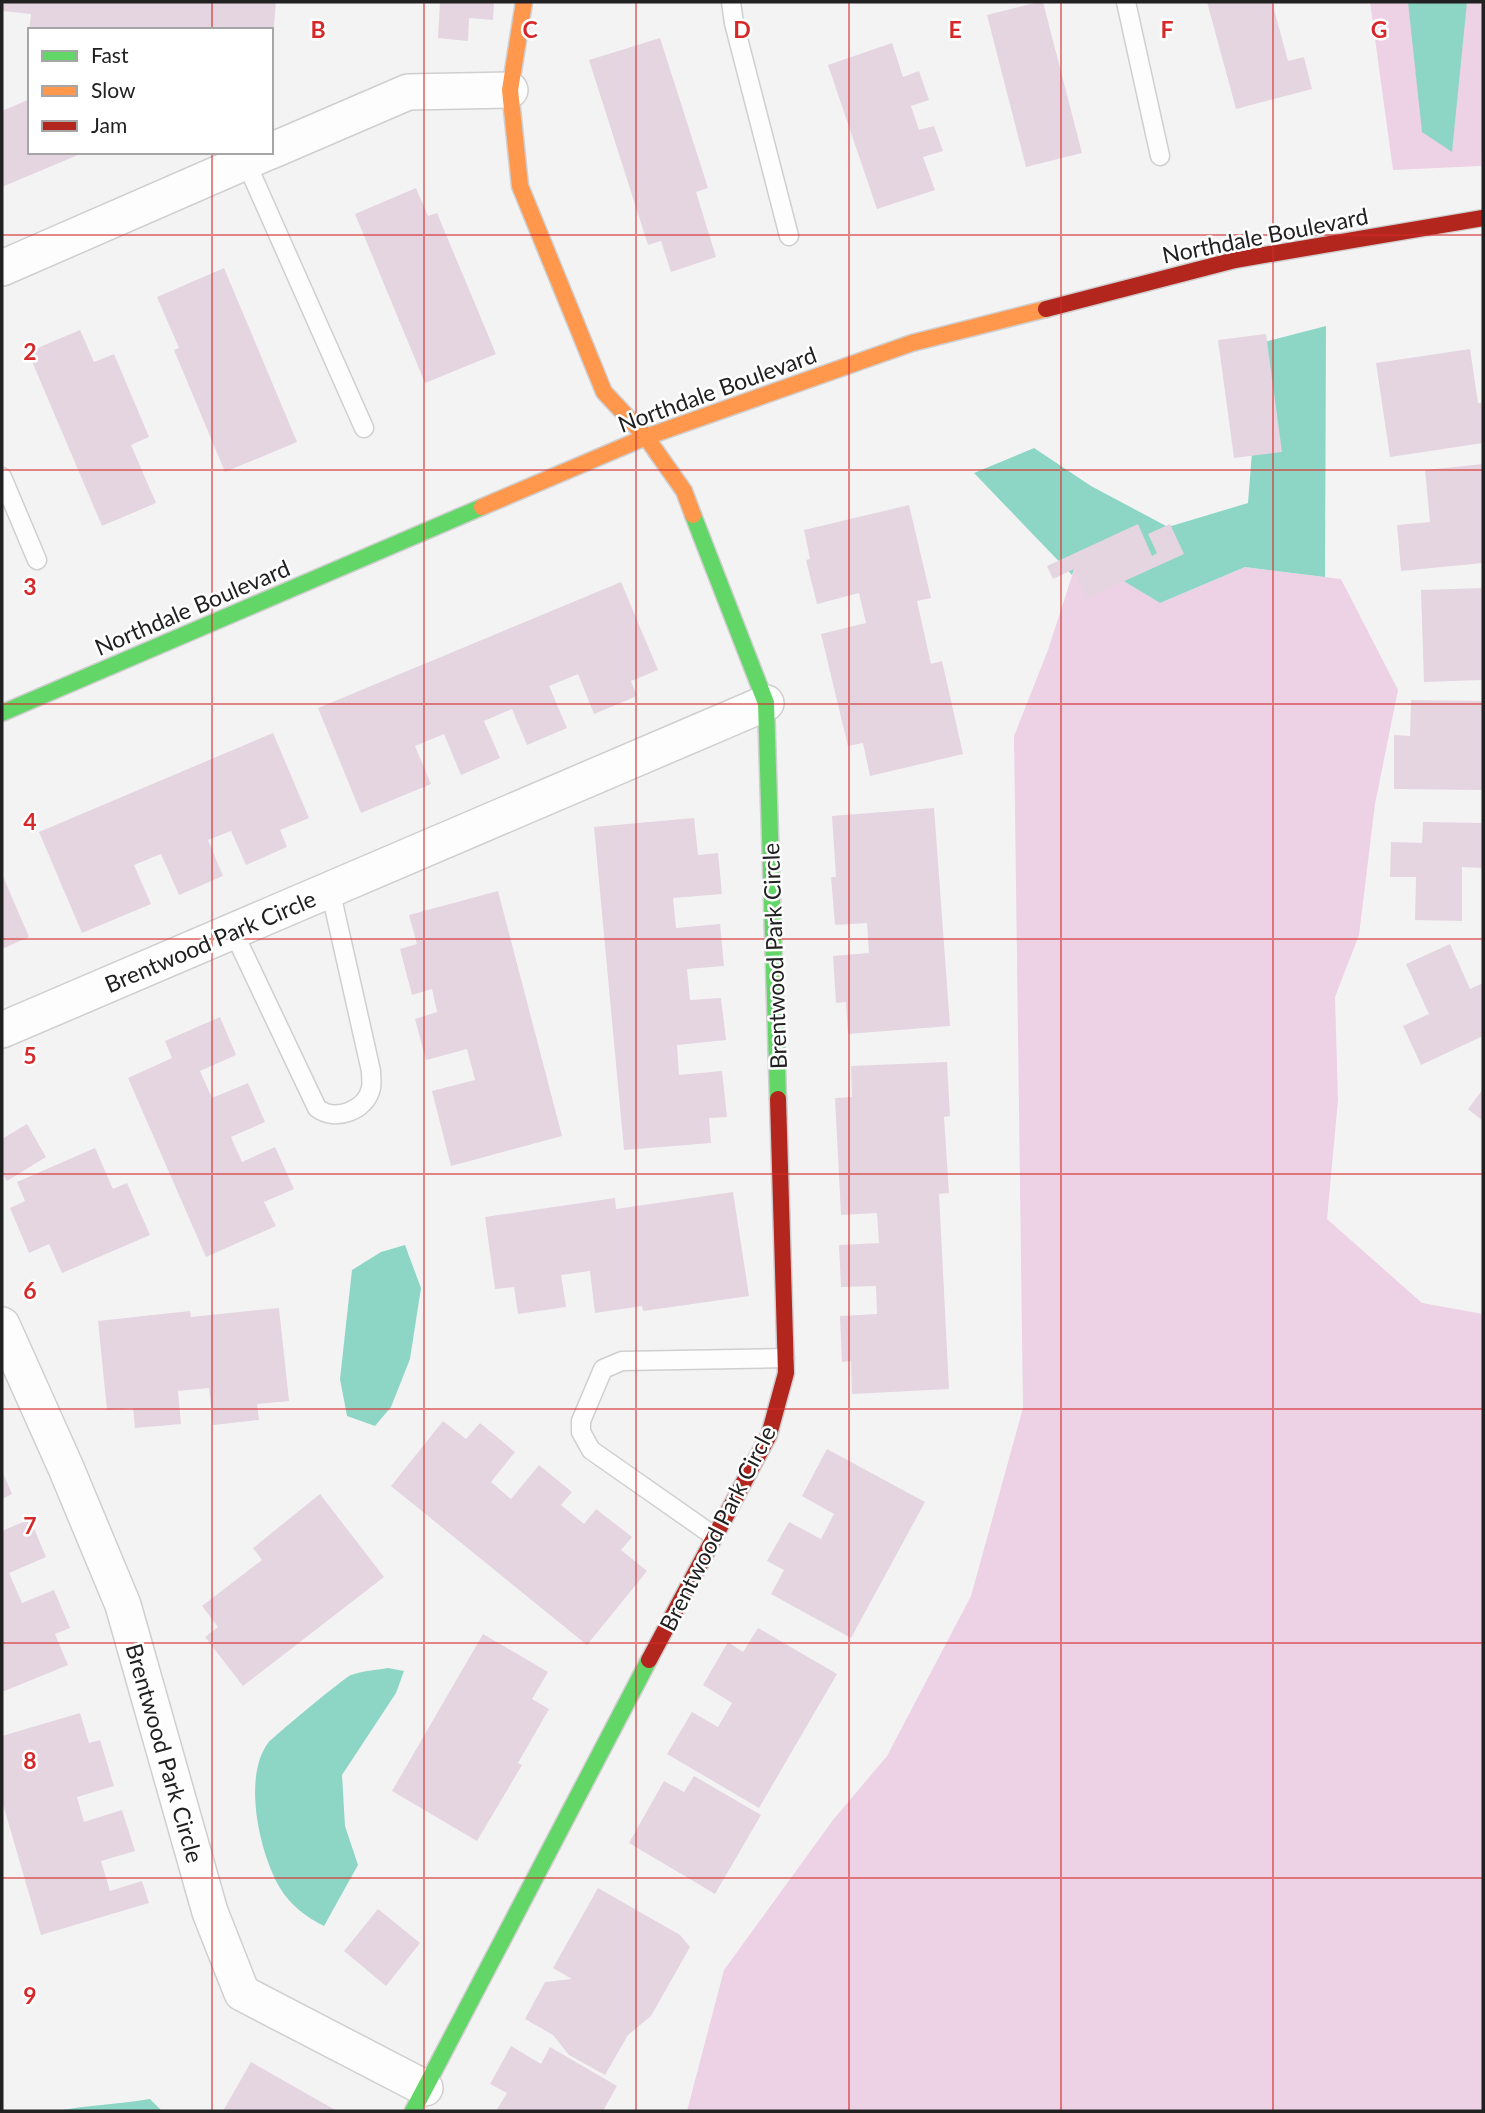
<svg xmlns="http://www.w3.org/2000/svg" width="1485" height="2113" font-family="Lato,sans-serif">
	<style>
		.green { fill: #edd1e5 }
		.water { fill: #8dd6c6 }
		.building { fill: #e4d5e0 }
		.lines { fill: none; stroke-linecap: round; stroke-linejoin: round }
		.lane-casing { stroke: #d0cfd0; stroke-width: 21 }
		.street-casing { stroke: #d0cfd0; stroke-width: 38 }
		.fast-casing { stroke: #d0cfd0; stroke-width: 19 }
		.slow-casing { stroke: #d0cfd0; stroke-width: 19 }
		.jam-casing { stroke: #d0cfd0; stroke-width: 19 }
		.lane { stroke: #fdfdfd; stroke-width: 18 }
		.street { stroke: #fdfdfd; stroke-width: 35 }
		.fast { stroke: #63d668; stroke-width: 16 }
		.slow { stroke: #ff974d; stroke-width: 16 }
		.jam { stroke: #b3261e; stroke-width: 16 }
		.grid { fill: none; stroke: #d62828; stroke-width: 2; stroke-opacity: 0.55 }
		.labels { text-anchor: middle; dominant-baseline: central; stroke-width: 5; stroke-linejoin: round; paint-order: stroke }
		.street-label { font-size: 23px; fill: #222122; stroke: #fff }
		.grid-label { font-size: 23px; text-anchor: middle; font-weight: bold; fill: #d62828; stroke: #fff; stroke-width: 5; stroke-linejoin: round; paint-order: stroke }
	</style>
	<rect width="100%" height="100%" fill="#f4f3f4"/>
	<g class="green">
		<polygon points="1370,2 1483,2 1483,133 1481,166 1393,170"/>
		<polygon points="1079,554 1160,603 1245,567 1341,579 1398,690 1375,804 1359,935 1335,997 1338,1100 1327,1219 1422,1303 1483,1314 1483,2111 687,2111 724,1970 833,1820 887,1756 971,1596 1023,1408 1014,736 1048,650"/>
	</g>
	<g class="water">
		<polygon points="1408,2 1467,2 1452,152 1422,132"/>
		<polygon points="1326,326 1325,577 1245,567 1160,603 1079,554 1072,575 974,473 1034,448 1091,486 1168,527 1248,503 1253,439 1253,345"/>
		<polygon points="405,1245 421,1288 410,1359 391,1407 375,1426 347,1416 340,1379 352,1270 381,1252"/>
		<path d="M388,1668L404,1671L396,1693L342,1775L345,1826L358,1865L324,1926C306,1917 290,1905 280,1888C260,1854 242,1778 268,1743C273,1737 345,1677 351,1675C362,1671 376,1670 388,1668Z"/>
		<path d="M150,2099L162,2111H57C88,2105 119,2104 150,2099Z"/>
	</g>
	<g class="building">
		<polygon points="2,2 276,2 273,36 271,36 271,30 29,30 31,14 2,11"/>
		<polygon points="440,2 494,2 493,20 469,18 468,41 438,38"/>
		<polygon points="1039,2 1043,2 1082,153 1026,167 987,15"/>
		<polygon points="1207,2 1272,2 1288,61 1304,57 1312,89 1236,109"/>
		<polygon points="660,38 708,188 696,192 716,257 671,272 661,241 648,245 589,60"/>
		<polygon points="892,43 903,77 919,71 929,100 911,106 919,130 934,126 943,151 923,157 935,190 877,209 828,65"/>
		<polygon points="30,99 30,152 85,152 2,187 2,111"/>
		<polygon points="416,188 428,216 437,213 496,354 425,383 355,214"/>
		<polygon points="224,268 297,442 225,472 174,350 179,348 157,297"/>
		<polygon points="80,330 94,362 114,354 149,437 131,445 156,503 102,526 28,352"/>
		<polygon points="1266,334 1282,452 1234,458 1218,340"/>
		<polygon points="1470,349 1478,403 1483,403 1483,443 1390,457 1376,363"/>
		<polygon points="1483,464 1483,563 1401,571 1397,525 1430,522 1425,470"/>
		<polygon points="909,505 931,598 917,601 931,664 942,661 963,754 870,776 863,743 848,746 821,634 866,623 859,593 817,604 806,560 810,559 804,530"/>
		<polygon points="1138,524 1152,556 1157,553 1148,534 1170,524 1184,554 1087,598 1074,569 1053,579 1047,566"/>
		<polygon points="621,582 658,670 631,681 637,696 594,714 578,674 549,686 567,728 527,745 512,709 484,721 500,758 461,775 444,734 415,746 431,784 361,813 318,708"/>
		<polygon points="1483,588 1483,680 1424,682 1421,590"/>
		<polygon points="1411,700 1483,701 1483,790 1394,789 1394,735 1410,736"/>
		<polygon points="273,733 309,818 280,830 287,847 246,865 231,831 208,840 223,876 179,895 161,854 134,865 151,904 82,933 39,832"/>
		<polygon points="934,808 950,1026 848,1034 846,1002 836,1003 833,956 869,953 867,923 835,925 831,877 836,877 832,816"/>
		<polygon points="694,818 698,855 718,853 722,894 673,898 676,928 720,924 724,966 687,969 690,1000 721,998 726,1040 677,1045 679,1075 722,1071 727,1117 709,1118 711,1143 624,1150 594,827"/>
		<polygon points="1423,822 1483,823 1483,868 1462,867 1462,921 1415,920 1416,877 1390,877 1391,842 1422,843"/>
		<polygon points="2,874 29,937 2,949"/>
		<polygon points="498,891 562,1136 451,1166 432,1091 475,1080 467,1049 426,1060 415,1019 437,1012 432,989 412,995 400,949 417,944 409,915"/>
		<polygon points="1450,944 1470,989 1483,983 1483,1036 1421,1065 1403,1026 1429,1014 1406,964"/>
		<polygon points="220,1017 236,1055 200,1071 212,1098 248,1083 265,1122 231,1137 242,1162 275,1147 294,1189 264,1202 276,1226 206,1257 128,1078 172,1058 165,1041"/>
		<polygon points="947,1062 950,1116 944,1117 949,1193 939,1194 949,1389 852,1394 851,1361 842,1362 840,1316 877,1314 876,1286 841,1287 839,1245 879,1243 877,1213 841,1215 835,1098 852,1097 851,1066"/>
		<polygon points="1483,1089 1483,1121 1468,1109"/>
		<polygon points="27,1124 46,1157 7,1181 2,1172 2,1139"/>
		<polygon points="95,1148 113,1189 127,1183 150,1235 62,1273 49,1244 29,1253 10,1208 25,1201 17,1182"/>
		<polygon points="733,1192 749,1296 643,1311 642,1306 595,1313 590,1271 561,1275 566,1307 518,1314 514,1287 495,1289 485,1217 615,1198 616,1209"/>
		<polygon points="279,1308 289,1401 257,1404 259,1420 213,1425 209,1388 178,1391 181,1424 135,1428 133,1408 107,1410 98,1321 190,1311 191,1317"/>
		<polygon points="443,1421 466,1439 480,1423 515,1452 491,1482 511,1499 539,1465 572,1492 561,1505 584,1524 596,1509 632,1537 621,1550 647,1571 587,1645 391,1486"/>
		<polygon points="827,1449 925,1502 851,1638 771,1594 784,1570 767,1561 789,1522 821,1539 834,1514 802,1496"/>
		<polygon points="2,1471 12,1494 2,1499"/>
		<polygon points="320,1494 384,1577 243,1686 205,1637 218,1627 202,1606 262,1560 253,1548"/>
		<polygon points="30,1519 46,1557 9,1573 22,1603 54,1590 70,1628 55,1634 68,1665 2,1692 2,1531"/>
		<polygon points="758,1628 837,1674 759,1808 667,1754 692,1712 718,1727 732,1703 703,1685 728,1642 743,1652"/>
		<polygon points="483,1634 548,1672 532,1699 549,1709 518,1763 522,1765 477,1841 392,1791"/>
		<polygon points="80,1713 89,1743 100,1740 114,1786 77,1797 84,1822 122,1810 135,1851 101,1861 110,1891 142,1881 149,1903 41,1935 2,1801 2,1736"/>
		<polygon points="694,1776 761,1815 715,1894 629,1843 664,1781 684,1792"/>
		<polygon points="598,1888 680,1935 690,1947 651,2016 628,2035 605,2075 569,2055 553,2035 525,2019 545,1982 572,1979 553,1968"/>
		<polygon points="378,1909 420,1943 386,1986 344,1951"/>
		<polygon points="511,2046 541,2064 550,2047 617,2086 603,2111 496,2111 507,2093 490,2084"/>
		<polygon points="251,2062 337,2111 223,2111"/>
	</g>
	<g class="lines">
		<g class="lane-casing">
			<g id="lane">
				<polyline points="731,2 734,23 789,236"/>
				<polyline points="1126,2 1160,156"/>
				<polyline points="246,162 364,428"/>
				<polyline points="2,477 37,560"/>
				<path d="M233,931L317,1108C335,1122 366,1111 371,1088C372,1083 371,1076 371,1071L330,889"/>
				<polyline points="714,1536 591,1450 581,1432 581,1421 603,1369 622,1361 785,1358"/>
			</g>
		</g>
		<g class="street-casing">
			<g id="street">
				<polyline points="271,151 408,92 510,90"/>
				<polyline points="2,268 268,152"/>
				<polyline points="2,1030 766,703"/>
				<polyline points="2,1325 66,1468 123,1605 210,1912 242,1993 425,2088"/>
			</g>
		</g>
		<g class="fast-casing">
			<g id="fast">
				<polyline points="693,515 766,703 778,1099"/>
				<polyline points="2,713 482,507"/>
				<polyline points="413,2111 649,1660"/>
			</g>
		</g>
		<g class="slow-casing">
			<g id="slow">
				<polyline points="524,2 510,90 520,186 604,392 646,437 684,491 693,515"/>
				<polyline points="482,507 646,437 912,343 1046,309"/>
			</g>
		</g>
		<g class="jam-casing">
			<g id="jam">
				<polyline points="1046,309 1235,260 1483,218"/>
				<polyline points="649,1660 769,1435 786,1373 778,1099"/>
			</g>
		</g>
		<use href="#lane" class="lane"/>
		<use href="#street" class="street"/>
		<use href="#fast" class="fast"/>
		<use href="#slow" class="slow"/>
		<use href="#jam" class="jam"/>
	</g>
	<path class="grid" d="M212,2V30M424,2V2111M636,2V2111M849,2V2111M1061,2V2111M1273,2V2111M212,152V2111M2,235H1483M2,470H1483M2,704H1483M2,939H1483M2,1174H1483M2,1409H1483M2,1643H1483M2,1878H1483"/>
	<g class="labels">
		<g class="street-label">
			<text transform="translate(1265 235) rotate(-11)">Northdale Boulevard</text>
			<text transform="translate(717 389) rotate(-20)">Northdale Boulevard</text>
			<text transform="translate(192 607) rotate(-23)">Northdale Boulevard</text>
			<text transform="translate(210 941) rotate(-23)">Brentwood Park Circle</text>
			<text transform="translate(774 956) rotate(-92)">Brentwood Park Circle</text>
			<text transform="translate(717 1528) rotate(-63)">Brentwood Park Circle</text>
			<text transform="translate(165 1753) rotate(74)">Brentwood Park Circle</text>
		</g>
	</g>
	<g class="grid-label">
		<text x="318" y="38">B</text>
		<text x="530" y="38">C</text>
		<text x="742" y="38">D</text>
		<text x="955" y="38">E</text>
		<text x="1167" y="38">F</text>
		<text x="1379" y="38">G</text>
		<text x="30" y="360">2</text>
		<text x="30" y="595">3</text>
		<text x="30" y="830">4</text>
		<text x="30" y="1064">5</text>
		<text x="30" y="1299">6</text>
		<text x="30" y="1534">7</text>
		<text x="30" y="1769">8</text>
		<text x="30" y="2004">9</text>
	</g>
	<rect width="1485" height="2113" fill="none" stroke="#222122" stroke-width="7"/>
	<rect x="28" y="28" width="245" height="126" fill="#ffffff" stroke="#a7a6a7" stroke-width="2"/>
	<rect x="42" y="51" width="35" height="10" fill="#63d668" stroke="#a7a6a7" stroke-width="2"/>
	<text x="91" y="63" font-size="21" fill="#222122">Fast</text>
	<rect x="42" y="86" width="35" height="10" fill="#ff974d" stroke="#a7a6a7" stroke-width="2"/>
	<text x="91" y="98" font-size="21" fill="#222122">Slow</text>
	<rect x="42" y="121" width="35" height="10" fill="#b3261e" stroke="#a7a6a7" stroke-width="2"/>
	<text x="91" y="133" font-size="21" fill="#222122">Jam</text>
</svg>
